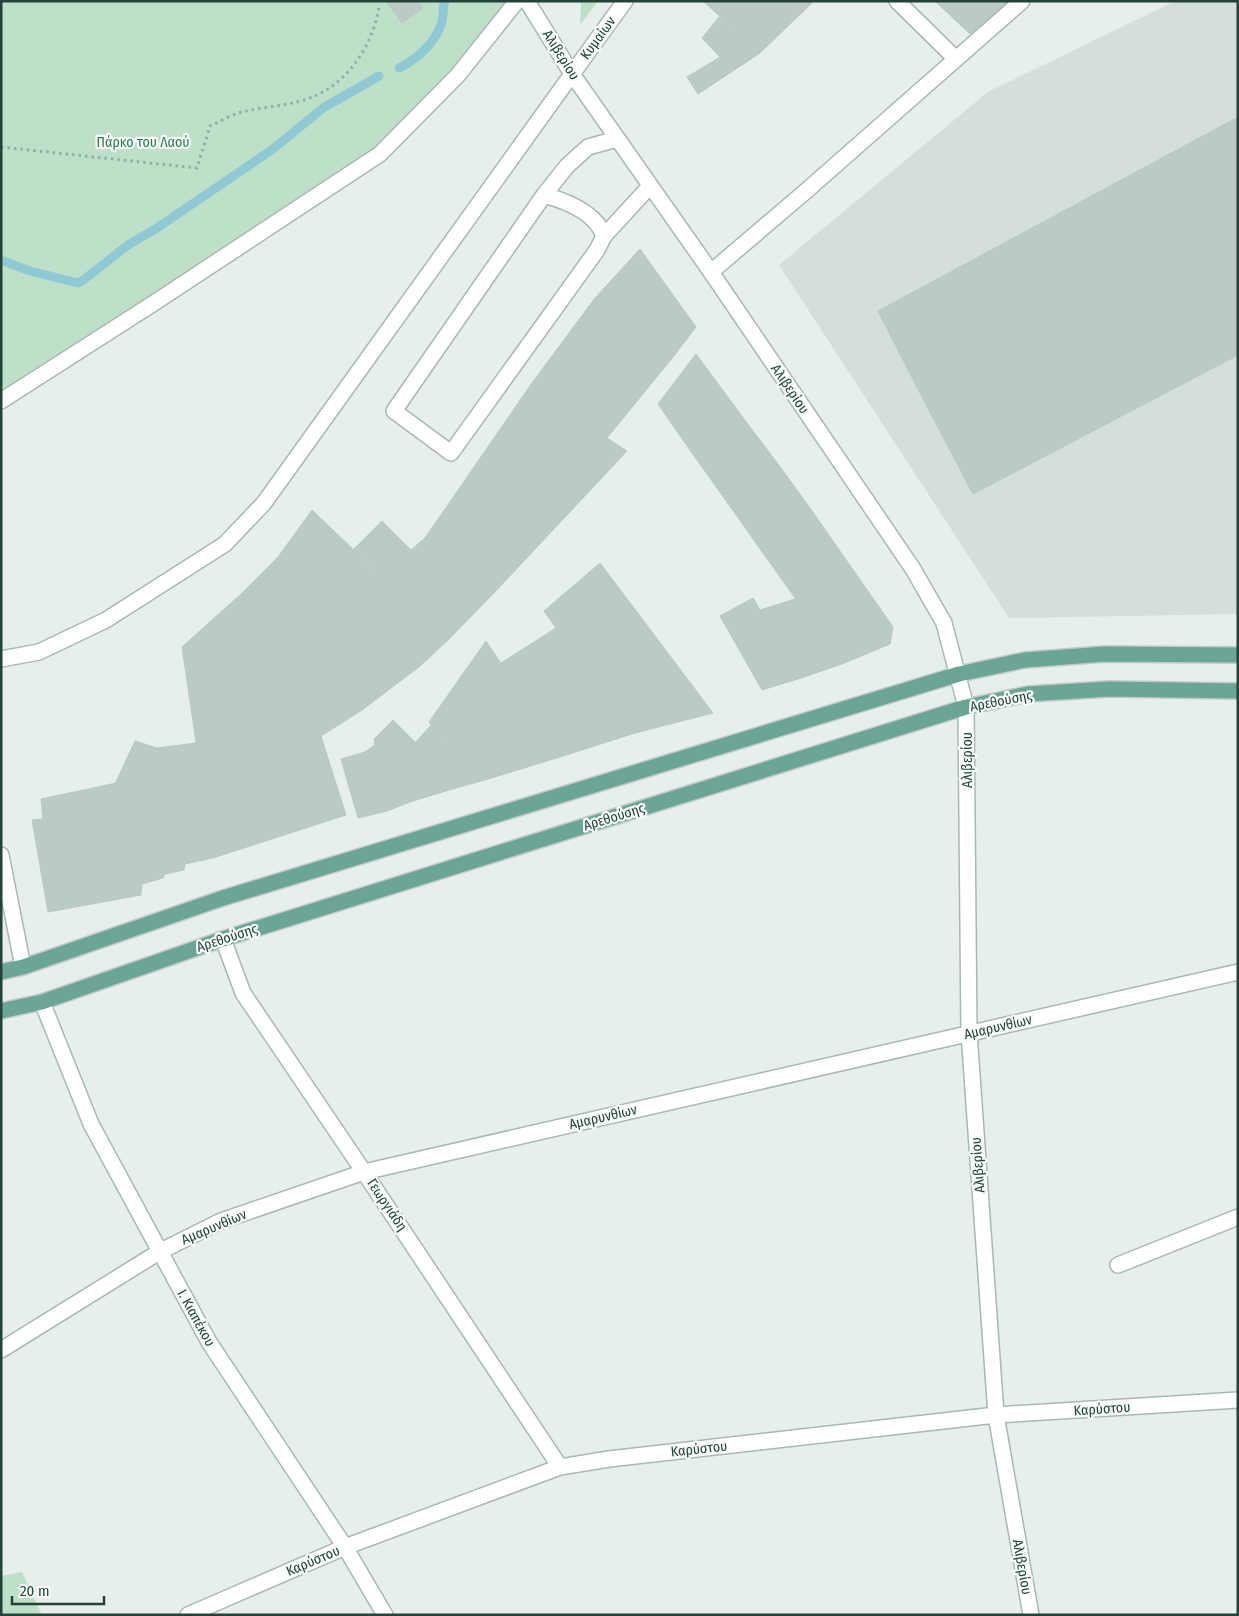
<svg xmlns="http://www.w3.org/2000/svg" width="1239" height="1616" font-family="'Fira Sans Condensed',sans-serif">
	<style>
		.built { fill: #d4dfda }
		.green { fill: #bfe0c8 }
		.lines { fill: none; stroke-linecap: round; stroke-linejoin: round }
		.stream { stroke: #8ec9d4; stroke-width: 9 }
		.building { fill: #bbcac4; stroke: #b8c9c2 }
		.lane-casing { stroke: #a8b8b2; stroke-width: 18 }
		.street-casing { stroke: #a8b8b2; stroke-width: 18 }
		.secondary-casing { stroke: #a4bbb3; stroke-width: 18 }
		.primary-casing { stroke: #c2cac8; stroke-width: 18 }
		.path { stroke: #86b3a5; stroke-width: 3; stroke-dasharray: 2.5 4; stroke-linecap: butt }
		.lane { stroke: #fff; stroke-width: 15 }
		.street { stroke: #fff; stroke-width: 15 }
		.secondary { stroke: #fff; stroke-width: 15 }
		.primary { stroke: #6aa596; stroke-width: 15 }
		.labels { text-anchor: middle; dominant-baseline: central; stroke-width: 4.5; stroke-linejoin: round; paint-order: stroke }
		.street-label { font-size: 14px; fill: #24423a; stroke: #f7fbf9 }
		.park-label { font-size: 14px; fill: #2d7a4b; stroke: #f7fbf9 }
	</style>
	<rect width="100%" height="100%" fill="#e6efeb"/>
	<polygon class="built" points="1175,1 1238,1 1238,614 1009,618 779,265 988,92"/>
	<g class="green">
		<polygon points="1,1 517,1 380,154 1,401"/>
		<polygon points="581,1 598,1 580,25"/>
		<polygon points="22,1572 42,1615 1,1615 1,1576"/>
	</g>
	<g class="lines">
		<g class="stream">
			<path d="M399,68C417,59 433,45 441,25C444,18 442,9 445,1"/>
			<polyline points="1,260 30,271 78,283 82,281 128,245 157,228 273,149 323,108 379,76"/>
		</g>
	</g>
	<g class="building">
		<polygon points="386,1 418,1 423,8 402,23"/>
		<polygon points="703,1 814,1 760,53"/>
		<polygon points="935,1 1010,1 970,34"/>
		<polygon points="719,17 760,53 698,94 687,77 720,57 702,38"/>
		<polygon points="1238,117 1238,232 922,397 878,311"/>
		<polygon points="1238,232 1238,355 973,494 922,397"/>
		<polygon points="640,249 696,327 673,357 595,298"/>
		<polygon points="595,298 673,357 607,438 532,383"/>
		<polygon points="696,354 744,419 692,453 658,404"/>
		<polygon points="532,383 607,438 627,451 493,594 425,538"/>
		<polygon points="744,419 775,460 722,495 692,453"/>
		<polygon points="775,460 810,508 758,546 722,495"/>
		<polygon points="810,508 893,627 890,644 842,664 758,546"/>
		<polygon points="312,510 448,640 419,667 362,710 241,594 278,557"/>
		<polygon points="382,521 411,550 425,538 493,594 448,640 354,549"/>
		<polygon points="600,563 713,713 635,733 556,628 544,611"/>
		<polygon points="241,594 362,710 321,736 346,815 213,858 182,647"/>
		<polygon points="753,598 760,610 798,679 762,690 720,616"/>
		<polygon points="795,599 842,664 798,679 760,610"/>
		<polygon points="556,628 635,733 563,756 501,663"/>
		<polygon points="486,641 563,756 485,780 429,722"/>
		<polygon points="393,720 431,758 449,790 410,802 375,745 374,739"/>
		<polygon points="431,725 485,780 449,790 431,758 416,742"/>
		<polygon points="135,741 157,748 196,743 213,858 185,864 184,870 165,874 163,878 142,884 135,779 115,784"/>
		<polygon points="375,745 410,802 387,811 365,752"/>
		<polygon points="365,752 387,811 358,818 341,759"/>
		<polygon points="135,779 142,884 141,895 48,912 32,820 43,819 41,799"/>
	</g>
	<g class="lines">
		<g class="lane-casing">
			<g id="lane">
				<polyline points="617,139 588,147 567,166 544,195 394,411 451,453 597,250 604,236 650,186"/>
				<path d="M544,195C566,201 596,213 604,236"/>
				<polyline points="1,659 39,652 106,620 225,544 264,503 572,74"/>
				<polyline points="1118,1265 1238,1217"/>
			</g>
		</g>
		<g class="street-casing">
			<g id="street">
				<polyline points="527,1 572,74 711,272 913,569 944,623 966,707 969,1033 996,1415 1031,1615"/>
				<polyline points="897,1 956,59"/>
				<polyline points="572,74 625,1"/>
				<polyline points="711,272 806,191 1022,1"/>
				<polyline points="1,401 154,303 380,154 458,75 517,1"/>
				<polyline points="1,855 23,967"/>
				<polyline points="223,939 243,993 364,1172 560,1467"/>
				<polyline points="1,1350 159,1252 221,1221 364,1172 1238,972"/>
				<polyline points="188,1615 345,1547 560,1467 609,1459 996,1415 1238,1400"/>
			</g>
		</g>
		<g class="secondary-casing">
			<polyline id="secondary" points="42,1002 91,1124 209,1342 345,1547 385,1615"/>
		</g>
		<g class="primary-casing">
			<g id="primary">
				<polyline points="1,972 23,967 223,898 959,674 1025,660 1105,654 1238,655"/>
				<polyline points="1,1011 42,1002 223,939 966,707 1028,694 1109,689 1238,691"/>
			</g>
		</g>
		<path class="path" d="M1,147L197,168L210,126C221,121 234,113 246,111C268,106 297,105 317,95C351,79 373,43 379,7"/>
		<use href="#lane" class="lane"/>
		<use href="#street" class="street"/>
		<use href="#secondary" class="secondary"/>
		<use href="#primary" class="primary"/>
	</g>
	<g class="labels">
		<g class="street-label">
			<text transform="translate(598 38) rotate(-54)">Κυμαίων</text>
			<text transform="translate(561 55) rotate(58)">Αλιβερίου</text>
			<text transform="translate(790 389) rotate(56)">Αλιβερίου</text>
			<text transform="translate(1001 701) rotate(-11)">Αρεθούσης</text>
			<text transform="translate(967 760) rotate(-90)">Αλιβερίου</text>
			<text transform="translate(614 817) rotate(-17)">Αρεθούσης</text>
			<text transform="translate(227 938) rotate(-18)">Αρεθούσης</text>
			<text transform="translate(998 1027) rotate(-13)">Αμαρυνθίων</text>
			<text transform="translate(603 1117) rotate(-13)">Αμαρυνθίων</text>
			<text transform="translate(978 1165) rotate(-94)">Αλιβερίου</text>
			<text transform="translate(387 1205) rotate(56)">Γεωργιάδη</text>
			<text transform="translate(214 1227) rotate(-23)">Αμαρυνθίων</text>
			<text transform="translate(196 1318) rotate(61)">Ι. Κιαπέκου</text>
			<text transform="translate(1102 1409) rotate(-4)">Καρύστου</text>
			<text transform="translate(699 1449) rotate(-6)">Καρύστου</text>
			<text transform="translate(313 1561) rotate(-23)">Καρύστου</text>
			<text transform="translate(1022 1567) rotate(80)">Αλιβερίου</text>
		</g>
		<g class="park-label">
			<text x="143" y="142">Πάρκο του Λαού</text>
		</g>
	</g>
	<rect width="1239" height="1616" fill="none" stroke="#24423a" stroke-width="5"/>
	<path d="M12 1596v8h92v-8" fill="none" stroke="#24423a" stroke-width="2.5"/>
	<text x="20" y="1596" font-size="15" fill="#24423a" stroke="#f7fbf9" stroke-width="4" paint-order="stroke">20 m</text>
</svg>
